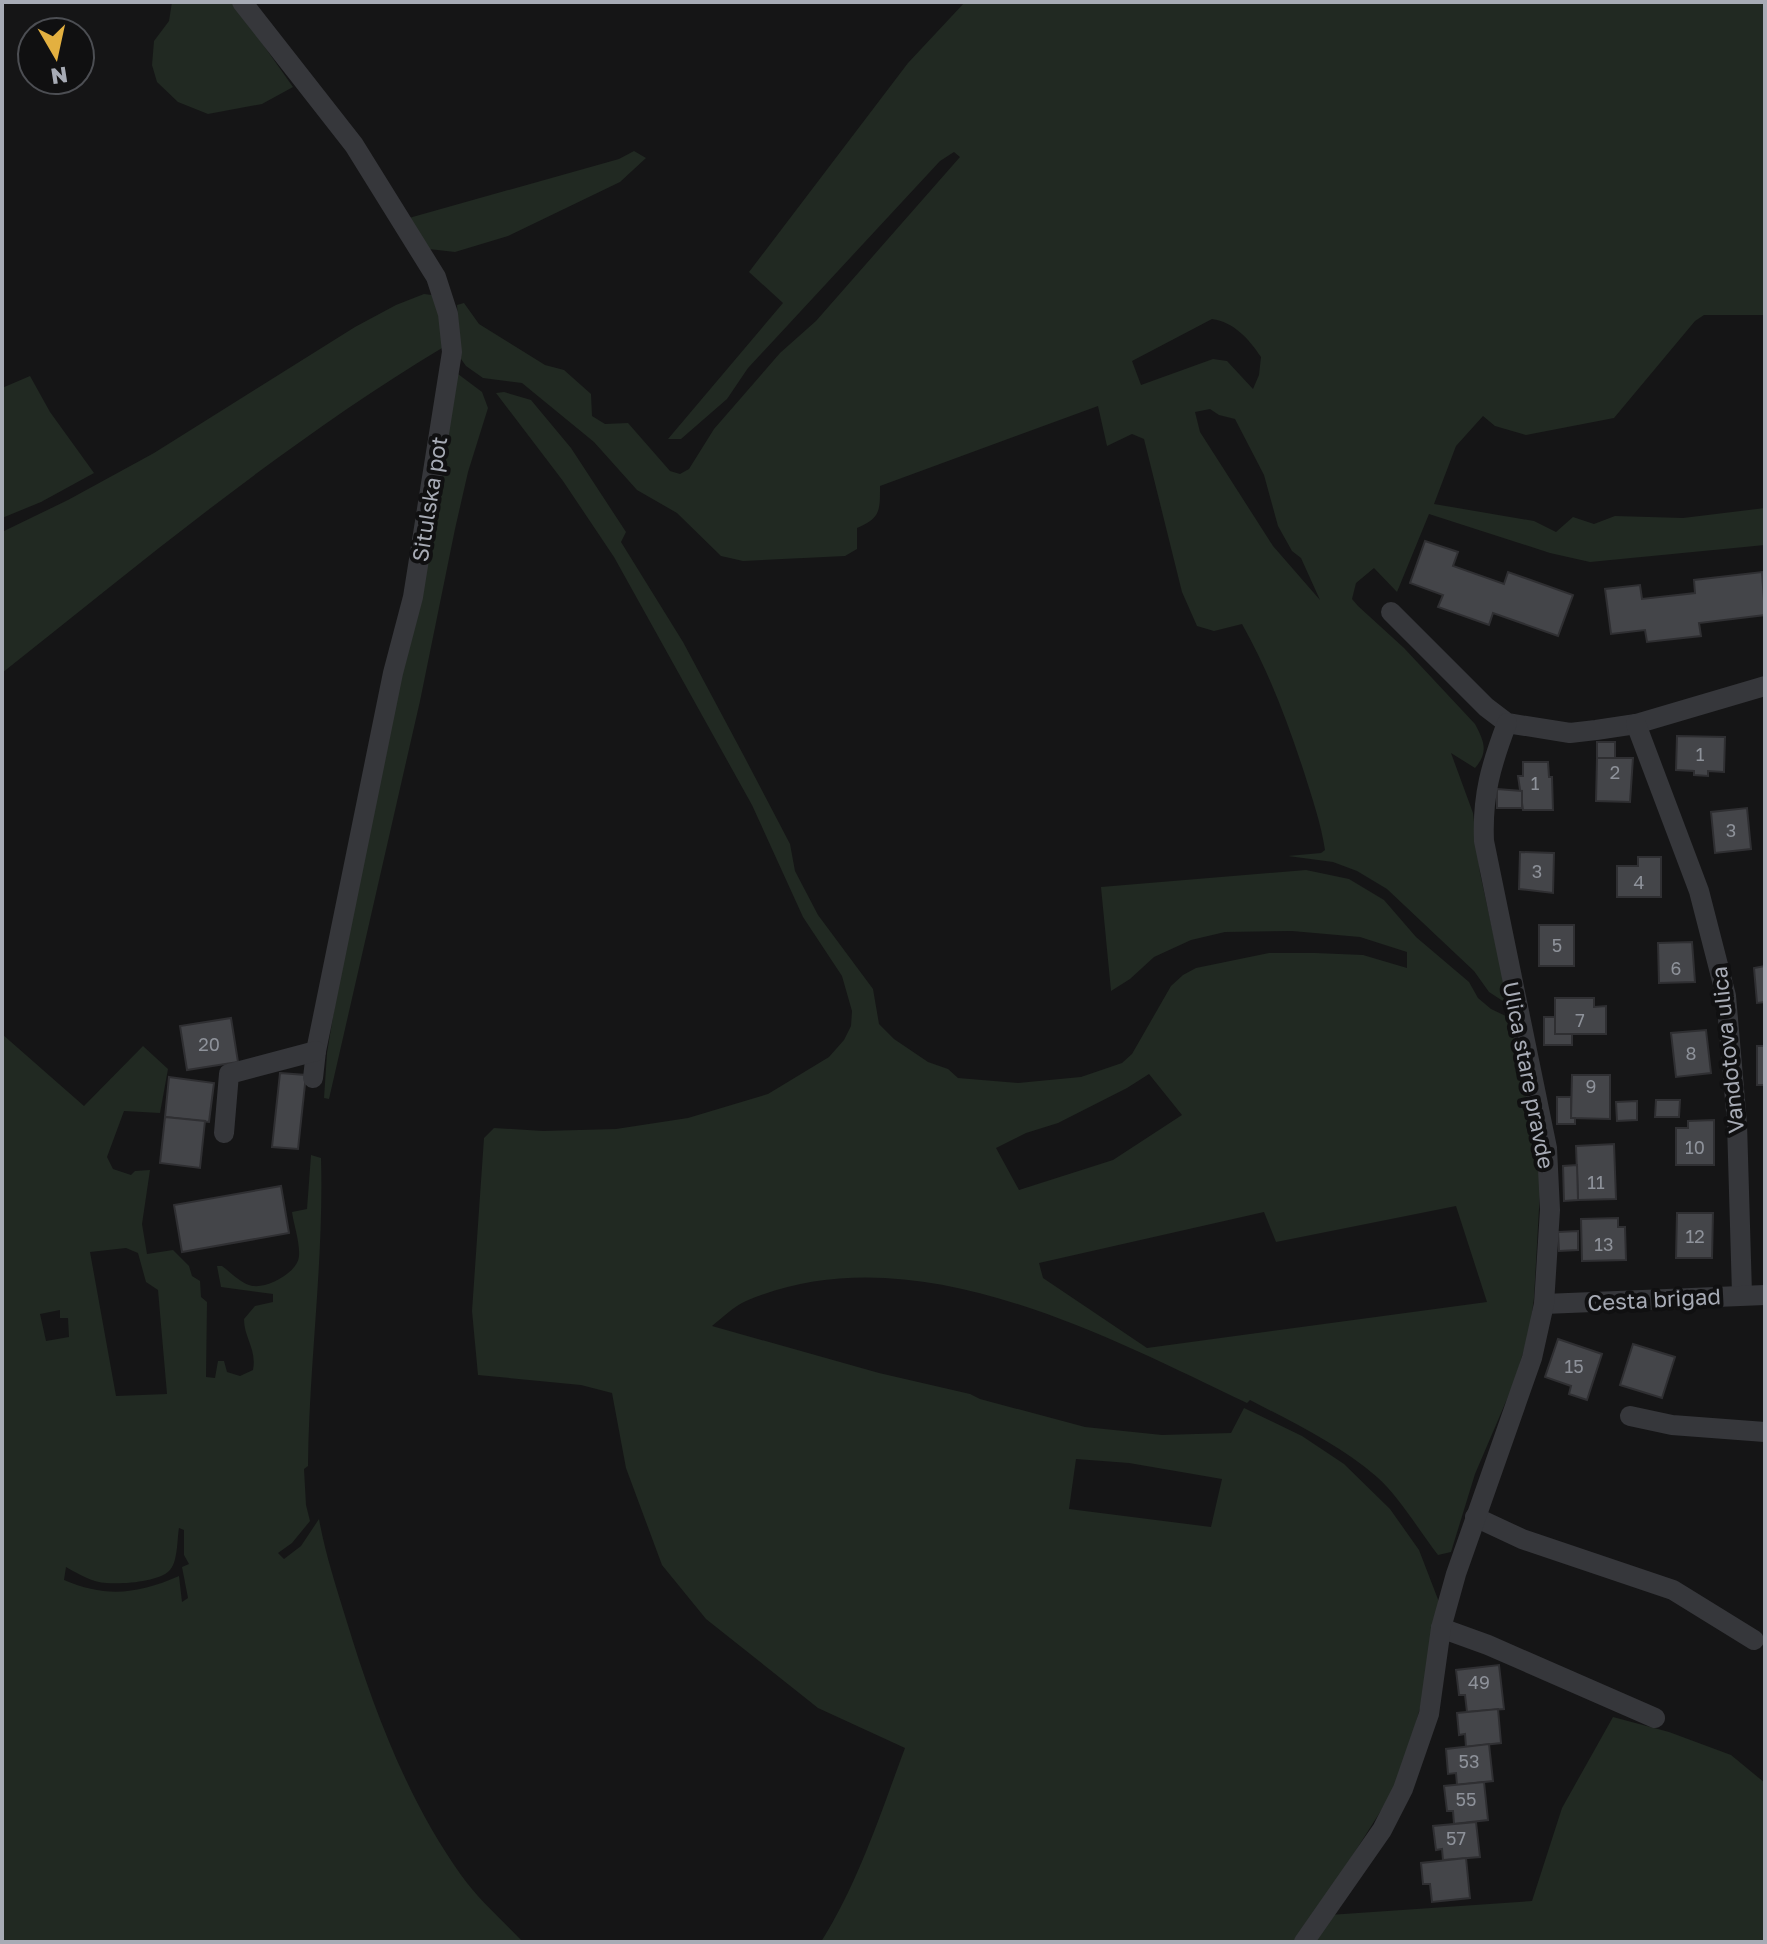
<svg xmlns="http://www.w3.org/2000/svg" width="1767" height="1944" font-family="'Golos Text',sans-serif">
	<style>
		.green { fill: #212922; fill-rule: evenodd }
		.building { fill: #444549; stroke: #2f2f32; stroke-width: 2 }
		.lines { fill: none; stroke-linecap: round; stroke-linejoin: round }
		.minor { stroke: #36373b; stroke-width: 20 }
		.labels { text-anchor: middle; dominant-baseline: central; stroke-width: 8; stroke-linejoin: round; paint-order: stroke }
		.number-label { font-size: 18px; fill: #8e929a }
		.street-label { font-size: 22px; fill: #a7abb5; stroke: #101011 }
	</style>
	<rect width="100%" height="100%" fill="#151516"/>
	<g class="green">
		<polygon points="172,2 233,2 293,87 262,104 208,114 178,102 157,82 152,65 154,41 169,21"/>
		<path d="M965,2H1765V315H1704L1695,321L1614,418L1526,435L1495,426L1483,416L1456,446L1434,504L1534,521L1556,532L1573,517L1594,524L1615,516L1683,518L1765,508V545L1590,562L1550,553L1429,514L1397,592L1374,568L1356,583L1352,599L1358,606L1404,648L1475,724C1484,741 1489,752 1475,768L1451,753L1473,813L1480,873L1509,1005L1489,992L1474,971L1387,889L1357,871L1333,862L1288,856L1321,853L1325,850C1321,823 1312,798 1304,772C1287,720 1269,672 1242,624L1214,631L1197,626L1182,592L1144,439L1132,434L1107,446L1098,406L880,486C880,510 881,518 857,528V549L845,556L743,561L721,556L677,513L637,490L594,442L522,383L483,378L466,366L461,359L457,305L464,303L479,324L545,365L564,370L591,394L592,416L605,424L628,423L670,471L680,474L689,469L714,429L780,353L816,321L960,157L954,152L940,161L748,368L727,399L681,439H668L783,303L749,272L908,63ZM1212,319C1234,322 1249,339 1261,357L1259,375L1253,389L1227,361L1213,359L1141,385L1132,361ZM1210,409L1219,415L1235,419L1264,475L1278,526L1292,551L1301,558L1320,600L1273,546L1200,432L1195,412Z"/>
		<polygon points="634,151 646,158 620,182 508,236 455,252 429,249 409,218 619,159"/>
		<path d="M424,294L432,295L439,304L442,348C286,442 144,560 2,673V532L68,500L154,453L355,327L396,305Z"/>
		<polygon points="458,374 482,392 488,408 468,472 455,529 420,701 329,1099 324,1098 327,1053 354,889"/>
		<polygon points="30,376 50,412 94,473 41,502 2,518 2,388"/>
		<path d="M504,392L531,400L571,448L626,532L621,542L683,642L745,758L790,844L795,871L818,915L873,989L879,1024L894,1039L928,1062L948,1069L958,1078L1018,1083L1081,1077L1122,1063L1132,1054L1171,986L1183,975L1196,968L1269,953H1315L1363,955L1407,968V952L1360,937L1292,931L1225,932L1191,940L1154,957L1130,979L1111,991L1101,887L1306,870L1349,879L1384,900L1416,937L1469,982L1478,998L1491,1009L1512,1019L1542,1155L1534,1298L1529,1334L1513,1385L1475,1474L1451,1552L1438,1555C1420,1532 1398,1495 1377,1477C1340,1445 1294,1423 1250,1400L1247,1403C1100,1333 910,1231 746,1301C734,1306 722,1318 712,1326L879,1373L970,1394L980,1399L1085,1427L1162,1435L1231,1433L1244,1408L1302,1436L1344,1464L1390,1509L1419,1550L1439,1602L1422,1701L1399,1782L1298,1942H821C859,1881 880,1815 905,1748L818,1708L706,1619L662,1565L626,1468L612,1393L581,1385L478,1375L472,1311L484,1138L494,1128L543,1131L616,1129L688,1118L768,1094L829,1057L844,1040L851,1026L852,1011L842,976L803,917L752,805L614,557L563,481L496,393ZM1149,1074L1182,1115L1113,1160L1019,1190L996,1148L1026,1133L1058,1123L1127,1088ZM1456,1206L1487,1302L1147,1348L1043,1278L1039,1263L1264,1212L1276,1242ZM1076,1459L1129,1463L1222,1479L1211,1527L1069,1509Z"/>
		<path d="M2,1034L84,1106L143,1046L168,1069L160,1113L124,1111L107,1157L113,1169L131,1175L135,1171L150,1170L142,1224L147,1254L173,1250L189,1266L192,1276L200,1281L201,1297L207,1302L206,1377L215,1378L218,1361H224L227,1372L240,1376L253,1370C257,1349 244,1338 244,1319L255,1306L273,1302V1294L221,1287L217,1266H222C230,1272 240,1282 249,1285C264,1291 298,1273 299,1256C300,1242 294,1226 292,1212L307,1209L311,1155L321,1158C324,1261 309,1363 308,1466L304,1469L306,1505L310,1521L292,1543L278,1553L284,1559L301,1546L319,1519C325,1553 336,1586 346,1619C373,1708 407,1799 461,1875C478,1899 503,1921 523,1942H2ZM126,1248L138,1253L146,1282L158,1290L167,1394L116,1396L90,1252ZM60,1310V1318H68L69,1337L46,1341L40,1314ZM179,1528L184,1530V1555L189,1564L182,1567L188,1598L182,1602L179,1576C138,1594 106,1598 64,1580L66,1567C75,1572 85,1578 95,1581C110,1586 157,1583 169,1571C178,1563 177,1539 179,1528Z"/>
		<polygon points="1613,1717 1669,1732 1731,1755 1765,1783 1765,1942 1310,1942 1329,1915 1532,1901 1562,1808"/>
	</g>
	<g class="building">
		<polygon points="1425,541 1458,552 1453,566 1504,584 1508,572 1573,595 1558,636 1493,613 1489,625 1438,607 1443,595 1410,583"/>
		<polygon points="1762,572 1765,615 1699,623 1701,636 1647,642 1645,630 1611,634 1605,589 1640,585 1642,599 1695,593 1694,580"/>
		<polygon points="1677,736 1725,737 1724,772 1708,771 1708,776 1694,775 1694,771 1676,770"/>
		<rect x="1597" y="742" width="18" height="16"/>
		<polygon points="1597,758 1633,758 1630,802 1596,801"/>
		<polygon points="1523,762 1548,762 1549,777 1552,777 1553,810 1523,810 1518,776 1523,776"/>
		<polygon points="1497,789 1522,791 1522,808 1497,808"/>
		<polygon points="1747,808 1751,849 1715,853 1711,812"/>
		<polygon points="1520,852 1554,853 1553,893 1519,889"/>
		<polygon points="1638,857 1661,857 1661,897 1617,897 1617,866 1638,866"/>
		<rect x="1539" y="925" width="35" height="41"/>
		<polygon points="1692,942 1695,982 1659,983 1658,943"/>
		<polygon points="1765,966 1765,1002 1757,1003 1754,968"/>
		<polygon points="1555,998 1594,998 1594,1007 1606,1006 1606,1034 1555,1034"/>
		<polygon points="1544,1017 1555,1017 1555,1034 1572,1034 1572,1045 1544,1045"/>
		<polygon points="231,1018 238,1062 187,1070 180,1026"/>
		<polygon points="1706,1030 1711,1073 1676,1077 1671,1033"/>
		<rect x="1757" y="1046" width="8" height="39"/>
		<polygon points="280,1073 306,1075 298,1149 272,1147"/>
		<polygon points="1572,1075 1610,1075 1610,1119 1571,1118"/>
		<polygon points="169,1077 214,1083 209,1122 165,1117"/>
		<polygon points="1557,1097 1571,1097 1571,1118 1575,1118 1575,1124 1557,1124"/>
		<polygon points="1656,1100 1680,1100 1679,1117 1655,1117"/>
		<polygon points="1637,1101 1637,1120 1617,1121 1616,1102"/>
		<polygon points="165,1117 205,1121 200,1168 160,1163"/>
		<polygon points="1714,1120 1714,1165 1676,1165 1676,1128 1688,1128 1688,1121"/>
		<polygon points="1614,1144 1616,1199 1578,1200 1576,1146"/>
		<polygon points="1577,1165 1578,1200 1564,1201 1563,1166"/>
		<polygon points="281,1186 289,1233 182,1252 174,1205"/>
		<polygon points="1677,1213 1713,1213 1712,1258 1676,1258"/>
		<polygon points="1618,1218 1618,1227 1625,1227 1626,1260 1582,1261 1581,1219"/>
		<polygon points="1578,1231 1578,1250 1559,1251 1558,1232"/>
		<polygon points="1558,1339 1602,1354 1587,1400 1569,1394 1571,1386 1545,1377"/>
		<polygon points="1633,1344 1675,1357 1662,1398 1620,1385"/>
		<polygon points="1499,1665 1504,1709 1467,1712 1465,1695 1459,1695 1456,1670"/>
		<polygon points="1498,1709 1501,1743 1466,1747 1465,1734 1459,1735 1457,1713"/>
		<polygon points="1489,1744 1493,1781 1457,1785 1456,1773 1448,1774 1446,1749"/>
		<polygon points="1484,1782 1488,1820 1454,1824 1453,1811 1447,1811 1444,1786"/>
		<polygon points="1476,1822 1480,1857 1443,1860 1442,1849 1436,1850 1433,1826"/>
		<polygon points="1466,1858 1470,1898 1432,1902 1430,1884 1423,1884 1421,1863"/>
	</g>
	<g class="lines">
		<g class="minor">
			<polyline points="242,2 354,145 436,277 448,314 452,352 413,597 393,673 316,1051 313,1078"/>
			<polyline points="1391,612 1486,707 1507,723 1570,733 1596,730 1636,724 1765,686"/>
			<polyline points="1636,724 1699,891 1726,996 1737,1123 1742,1294"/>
			<polyline points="224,1133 229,1074 316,1051"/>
			<polyline points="1544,1304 1765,1295"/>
			<polyline points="1630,1416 1672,1425 1765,1432"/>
			<polyline points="1475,1517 1522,1539 1673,1590 1754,1640"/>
			<polyline points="1441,1628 1488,1645 1655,1718"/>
			<path d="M1304,1942L1382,1830L1403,1789L1429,1714L1441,1628L1456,1574L1532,1358L1544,1304L1550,1210L1547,1148L1484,841C1482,796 1491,765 1507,723"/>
		</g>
	</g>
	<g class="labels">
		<g class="number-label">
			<text x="1700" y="754">1</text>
			<text x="1615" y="772">2</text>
			<text x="1535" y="783">1</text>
			<text x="1731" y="830">3</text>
			<text x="1537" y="871">3</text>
			<text x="1639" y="882">4</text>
			<text x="1557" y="945">5</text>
			<text x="1676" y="968">6</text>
			<text x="1580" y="1020">7</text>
			<text x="209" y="1044">20</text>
			<text x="1691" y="1053">8</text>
			<text x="1591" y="1086">9</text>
			<text x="1695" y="1147">10</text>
			<text x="1596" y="1182">11</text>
			<text x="1695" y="1236">12</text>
			<text x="1604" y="1244">13</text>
			<text x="1574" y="1366">15</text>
			<text x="1479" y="1682">49</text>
			<text x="1469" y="1761">53</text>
			<text x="1466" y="1799">55</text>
			<text x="1456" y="1838">57</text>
		</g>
		<g class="street-label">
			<text transform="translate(429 499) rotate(-81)">Situlska pot</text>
			<text transform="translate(1727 1050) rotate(-96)">Vandotova ulica</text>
			<text transform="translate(1529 1075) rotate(79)">Ulica stare pravde</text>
			<text transform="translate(1654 1299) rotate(-3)">Cesta brigad</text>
		</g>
	</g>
	<rect width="1767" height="1944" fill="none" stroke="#a7abb5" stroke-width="8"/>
	<g transform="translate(56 56) rotate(171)"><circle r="38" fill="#101011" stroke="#4c4e53" stroke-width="2"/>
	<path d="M0-6L14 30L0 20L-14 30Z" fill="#e3b040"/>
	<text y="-12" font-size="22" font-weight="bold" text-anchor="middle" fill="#a7abb5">N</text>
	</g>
</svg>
